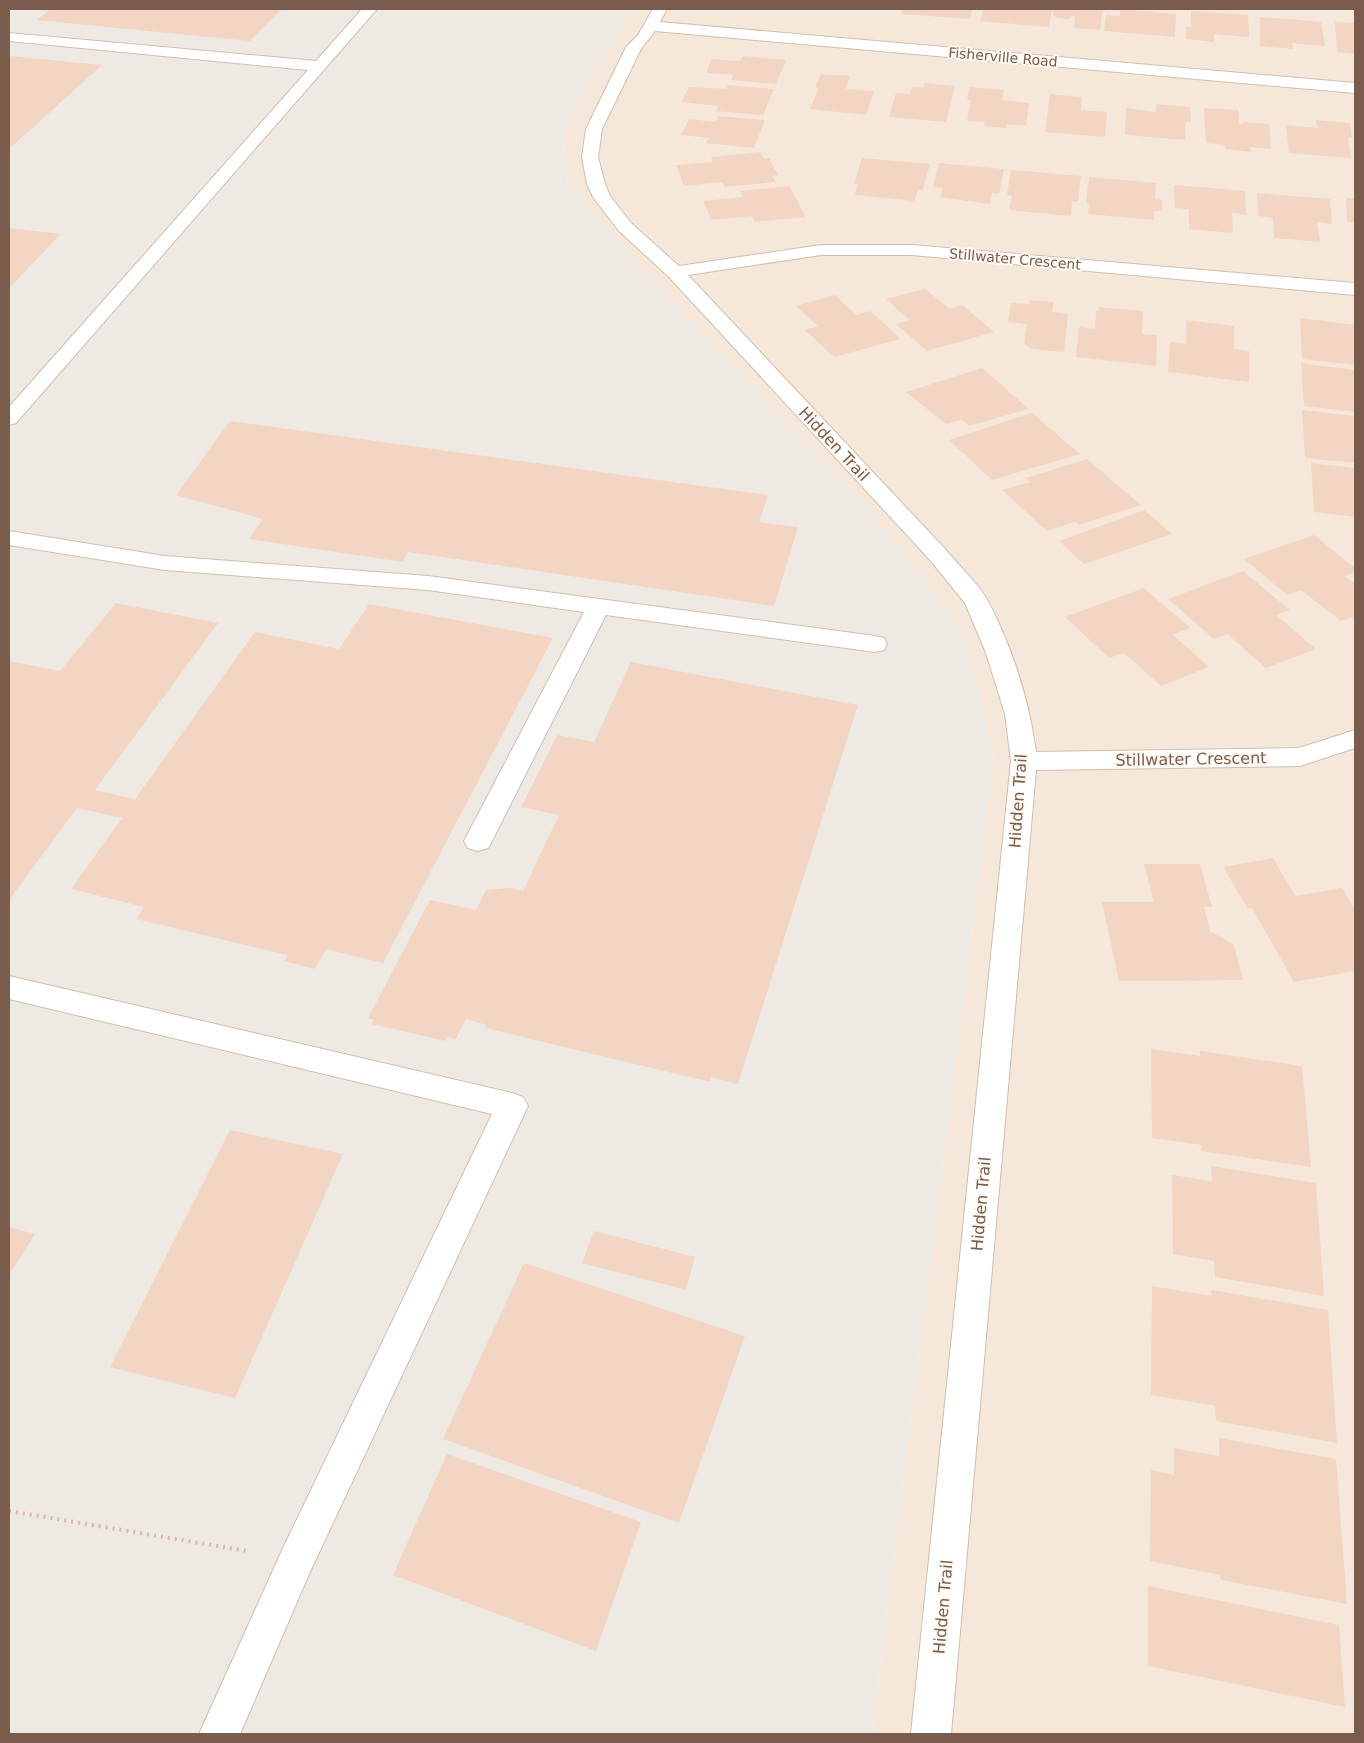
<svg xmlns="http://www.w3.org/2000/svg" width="1364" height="1743" font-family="'DejaVu Sans',sans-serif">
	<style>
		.residential { fill: #f5e8da }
		.industrial { fill: #efe9e4 }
		.building { fill: #f3d5c3 }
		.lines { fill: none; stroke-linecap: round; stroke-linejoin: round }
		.service-casing { stroke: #d1beb0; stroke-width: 2 }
		.minor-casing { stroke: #d1beb0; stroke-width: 2 }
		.path { stroke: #d9b8a5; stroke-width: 4; stroke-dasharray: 2 5; stroke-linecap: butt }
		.service { fill: #fff; fill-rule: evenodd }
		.minor { fill: #fff; fill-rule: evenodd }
		.labels { text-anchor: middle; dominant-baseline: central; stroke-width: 4; stroke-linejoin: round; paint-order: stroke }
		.far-street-label { font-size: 14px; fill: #7a5c4d; stroke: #fffaf3 }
		.street-label { font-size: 16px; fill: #7a5c4d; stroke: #fffaf3 }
	</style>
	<rect width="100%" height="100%" fill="#fdf6ec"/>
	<polygon class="residential" points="633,9 1355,9 1355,1734 872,1734 994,756 964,635 876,519 636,264 568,185 563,133 592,76"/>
	<polygon class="industrial" points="9,9 633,9 592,76 563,133 568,185 636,264 876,519 964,635 994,756 872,1734 9,1734"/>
	<g class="building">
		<polygon points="51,9 282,9 250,41 37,20"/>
		<polygon points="903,9 972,9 970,19 901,14"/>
		<polygon points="983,9 1052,10 1049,27 980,21"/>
		<polygon points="1053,9 1103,9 1100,30 1074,28 1075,15 1068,19 1057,18 1053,15"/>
		<polygon points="1120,9 1176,14 1175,37 1104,31 1106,15 1120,16"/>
		<polygon points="1191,11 1248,15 1249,37 1214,34 1214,42 1186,39 1186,27 1191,27"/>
		<polygon points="1260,17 1321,22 1325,46 1292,43 1293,49 1260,46"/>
		<polygon points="1335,22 1355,23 1355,54 1337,52"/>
		<polygon points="9,56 102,65 9,149"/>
		<polygon points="743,56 786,60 776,84 731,80 733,75 706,73 712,59 740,61"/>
		<polygon points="821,74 850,76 846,89 874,91 866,115 810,109 819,88 815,87"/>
		<polygon points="925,83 955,86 946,122 889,117 896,93 910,94 912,87 923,88"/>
		<polygon points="728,85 774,89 763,115 715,111 718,106 681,102 689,87 726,89"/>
		<polygon points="970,87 1004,90 1002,100 1029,103 1026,126 1006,124 1006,128 984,126 985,122 967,121 971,100 967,100"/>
		<polygon points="1050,94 1082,97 1081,110 1107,112 1105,137 1045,132"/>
		<polygon points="1156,104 1190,107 1191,122 1185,122 1185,140 1125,135 1126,108 1156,112"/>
		<polygon points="1204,108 1239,110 1239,124 1243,124 1243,122 1269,124 1271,149 1250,147 1251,152 1225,149 1225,145 1206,143"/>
		<polygon points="718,116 765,120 754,148 706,143 709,138 681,135 689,119 716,122"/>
		<polygon points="1316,120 1350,123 1352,138 1348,138 1351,158 1289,153 1286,125 1318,128"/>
		<polygon points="760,152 764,159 769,158 778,175 772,176 776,182 725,187 722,182 684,186 676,165 713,162 711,157"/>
		<polygon points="862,158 930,164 923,190 918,190 914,201 855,195 857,184 854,184"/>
		<polygon points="939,163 1004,169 999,194 992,193 990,204 940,197 943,188 933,187"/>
		<polygon points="1011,170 1081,176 1078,202 1072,201 1071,216 1009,210 1012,196 1007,195"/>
		<polygon points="1089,177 1156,183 1155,199 1162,200 1162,211 1154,211 1154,220 1088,214 1089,203 1086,203"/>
		<polygon points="1174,185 1245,191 1246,215 1232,213 1233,233 1189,229 1189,209 1175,208"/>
		<polygon points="789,186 806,217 755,222 752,216 712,220 703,201 743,197 740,191"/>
		<polygon points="1257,193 1330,199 1332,224 1317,222 1320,242 1274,238 1273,218 1258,216"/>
		<polygon points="1346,198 1355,199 1355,223 1347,222"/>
		<polygon points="9,228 61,234 9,288"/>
		<polygon points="925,289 950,309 962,305 994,332 927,351 896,324 909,320 886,299"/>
		<polygon points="835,295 856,315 870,311 901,339 834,357 805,330 818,326 796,306"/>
		<polygon points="1030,300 1054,302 1052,312 1068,314 1064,352 1031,349 1024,343 1027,324 1008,322 1011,303 1029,304"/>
		<polygon points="1099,307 1143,311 1142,334 1157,335 1156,366 1076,357 1079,327 1095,329 1096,311 1099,311"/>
		<polygon points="1300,318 1355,325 1355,365 1302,359"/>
		<polygon points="1186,320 1234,326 1234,349 1249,351 1249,382 1168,372 1170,342 1186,344"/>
		<polygon points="1301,363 1355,370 1355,412 1304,406"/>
		<polygon points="982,368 1029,409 969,426 962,420 946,424 906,392"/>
		<polygon points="1302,410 1355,416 1355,463 1305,458"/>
		<polygon points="1032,413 1080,454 992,480 949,440"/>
		<polygon points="230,421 768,495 759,522 798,527 774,606 408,552 403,562 249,539 263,519 176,495"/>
		<polygon points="1087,459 1141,505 1079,525 1075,522 1047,531 1002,490 1030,482 1026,478"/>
		<polygon points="1311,463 1355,468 1355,517 1314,512"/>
		<polygon points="1144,510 1172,534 1084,564 1059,541"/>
		<polygon points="1314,535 1355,568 1355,572 1345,576 1355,584 1355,616 1341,621 1301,590 1287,595 1244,559"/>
		<polygon points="1243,571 1290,610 1276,615 1316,649 1266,668 1227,634 1214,639 1168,599"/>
		<polygon points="1144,588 1190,628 1173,635 1209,667 1161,686 1124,653 1109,658 1065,617"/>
		<polygon points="116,603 218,623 95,790 135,799 255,632 339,649 369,604 553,638 383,963 326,949 315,969 284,961 288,955 136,919 144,907 71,889 122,818 77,808 9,900 9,661 60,671"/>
		<polygon points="631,662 858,705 738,1084 711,1077 710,1082 485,1028 487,1025 466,1019 456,1039 447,1037 446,1041 371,1024 374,1020 368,1018 430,900 476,910 486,890 511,888 523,891 559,815 521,807 557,735 594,742"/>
		<polygon points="1273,858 1295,896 1342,888 1355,909 1355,971 1294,982 1252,908 1248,909 1223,867"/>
		<polygon points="1144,864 1200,864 1212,907 1204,907 1210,931 1234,945 1243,980 1119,981 1102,902 1154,902"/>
		<polygon points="1151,1049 1200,1056 1200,1051 1302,1066 1311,1167 1201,1151 1202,1145 1152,1138"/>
		<polygon points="230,1130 343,1154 235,1398 110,1367"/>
		<polygon points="1211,1166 1316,1183 1324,1296 1215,1277 1214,1261 1173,1254 1172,1175 1212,1181"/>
		<polygon points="9,1227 35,1234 9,1275"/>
		<polygon points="594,1231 695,1257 686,1290 582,1263"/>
		<polygon points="524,1263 745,1336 679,1523 443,1439"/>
		<polygon points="1152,1286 1212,1296 1211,1290 1328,1310 1337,1443 1216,1421 1215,1406 1151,1395"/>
		<polygon points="1219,1438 1336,1459 1347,1604 1221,1580 1220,1575 1150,1561 1151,1470 1174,1475 1174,1448 1219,1456"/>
		<polygon points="447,1454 641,1522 596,1651 393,1575"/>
		<polygon points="1148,1586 1339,1625 1345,1707 1148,1666"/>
	</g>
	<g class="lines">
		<g class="service-casing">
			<g id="service">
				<polygon points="362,9 377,9 16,423 9,425 9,407 308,70 9,41 9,33 316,61"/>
				<polygon points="9,531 165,556 428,576 875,636 884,638 887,644 884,650 875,652 606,615 492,841 488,848 478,851 468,848 464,841 584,612 428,590 165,570 9,545"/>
				<polygon points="9,976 512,1093 523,1097 528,1106 310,1572 240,1734 199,1734 284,1546 492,1114 9,999"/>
			</g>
		</g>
		<g class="minor-casing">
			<path id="minor" d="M653,9H667L660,22L1355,83V93L655,31L641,49L602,129L598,157L605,184L610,196L631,223L679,266L821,245H912L1355,283V295L912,255H821L688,275L946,550C959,566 978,583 988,601C1012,647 1029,700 1036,752L1299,748L1355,730V748L1300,766L1036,770L951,1734H911L1011,761L1005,714L986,653L965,603L930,560L668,276L619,231L593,197L587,184L582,157L586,129L626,47L638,35Z"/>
		</g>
		<polyline class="path" points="9,1511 247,1551"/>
		<use href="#service" class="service"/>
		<use href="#minor" class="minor"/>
	</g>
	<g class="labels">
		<g class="far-street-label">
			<text transform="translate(1003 57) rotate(5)">Fisherville Road</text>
			<text transform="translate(1015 259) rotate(5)">Stillwater Crescent</text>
		</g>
		<g class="street-label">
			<text transform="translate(834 444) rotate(47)">Hidden Trail</text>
			<text transform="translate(1191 759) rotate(-1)">Stillwater Crescent</text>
			<text transform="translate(1018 801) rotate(-86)">Hidden Trail</text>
			<text transform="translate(981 1204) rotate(-85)">Hidden Trail</text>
			<text transform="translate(943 1607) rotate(-85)">Hidden Trail</text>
		</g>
	</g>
	<rect width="1364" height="1743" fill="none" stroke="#7a5c4d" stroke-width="20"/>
</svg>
